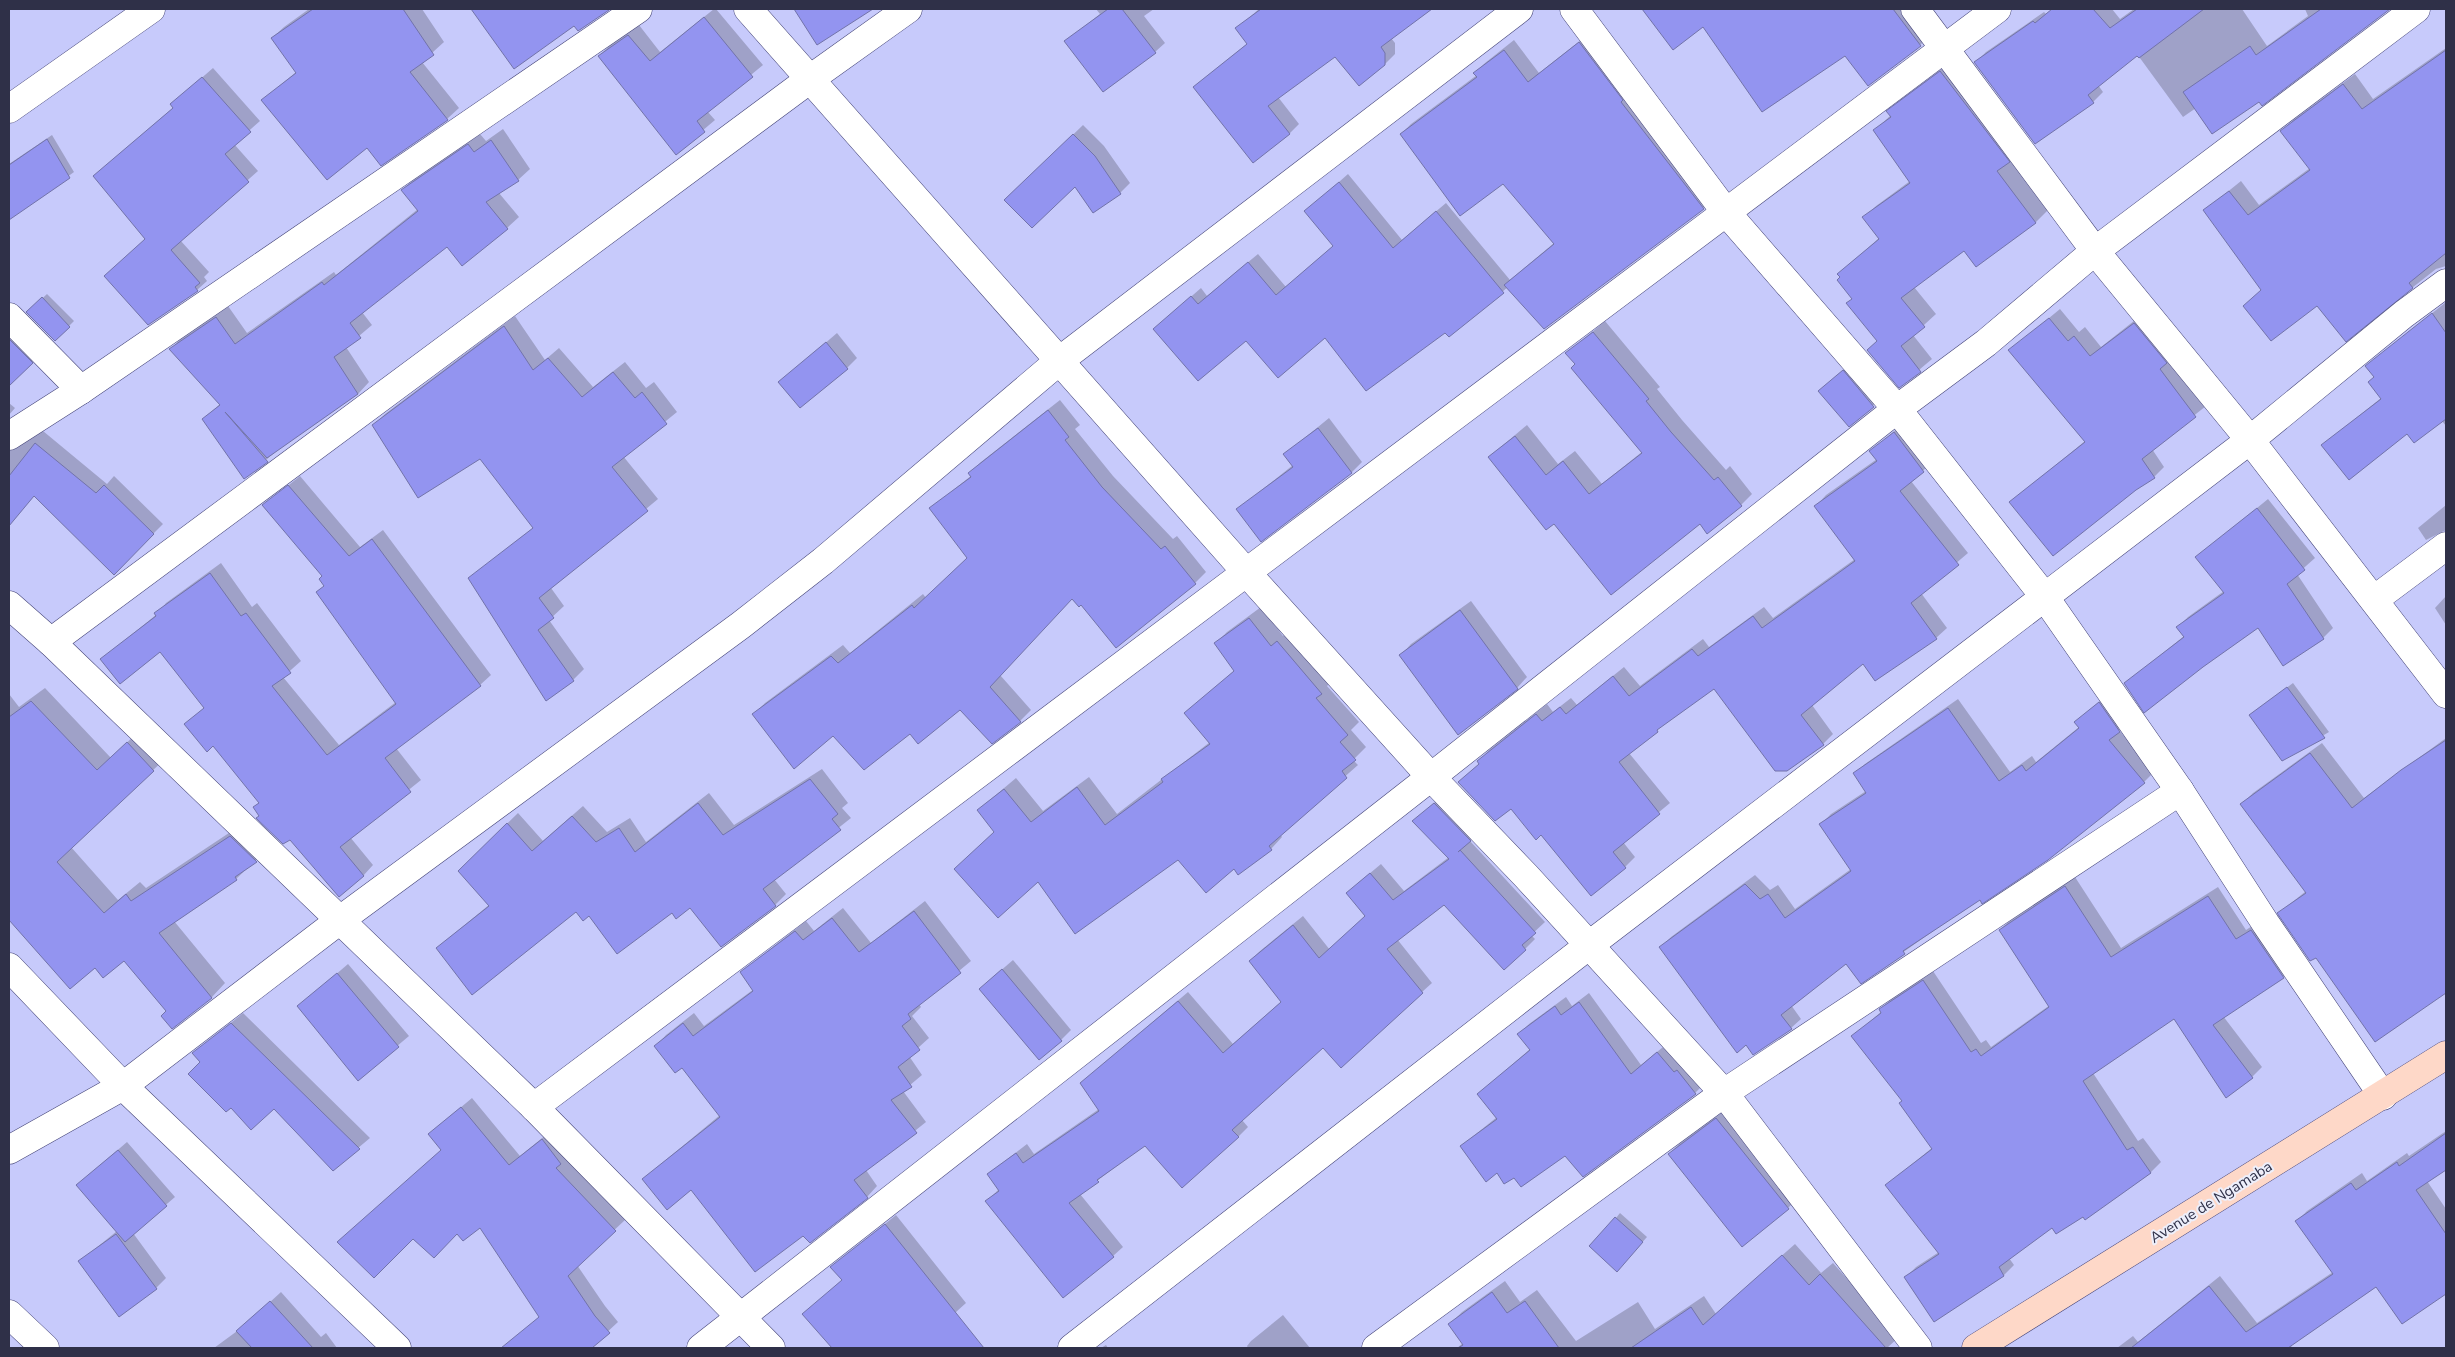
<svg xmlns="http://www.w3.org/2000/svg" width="2455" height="1357" font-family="'Nunito Sans',sans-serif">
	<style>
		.shadow { fill: #0003 }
		.building { fill: #9394f0; stroke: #7273aa }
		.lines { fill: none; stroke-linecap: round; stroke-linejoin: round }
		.street-casing { stroke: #454578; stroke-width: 29 }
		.secondary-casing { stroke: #454578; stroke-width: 29 }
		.street { stroke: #fff; stroke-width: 28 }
		.secondary { stroke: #fed8c8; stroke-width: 28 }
		.labels { text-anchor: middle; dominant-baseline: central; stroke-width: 4; stroke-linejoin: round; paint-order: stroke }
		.street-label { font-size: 15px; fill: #2f3048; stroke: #edeffb }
	</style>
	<rect width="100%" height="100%" fill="#c7cafb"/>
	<g class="shadow">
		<polygon points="309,9 422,9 444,42 422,62 459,108 447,119 381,164 367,146 263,100 296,72 272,38 284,27"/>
		<polygon points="472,9 608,9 578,29 574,24 515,67"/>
		<polygon points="714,9 716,9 763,65 707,111 715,120 676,153 599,56 610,45 639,25 660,52"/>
		<polygon points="795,9 871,9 818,43"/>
		<polygon points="1096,9 1154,9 1144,16 1165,43 1155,52 1066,41 1100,14"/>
		<polygon points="1259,9 1427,9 1391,38 1395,43 1395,54 1385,64 1336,55 1278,97 1299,124 1289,134 1194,87 1248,43 1237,28"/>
		<polygon points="1644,9 1911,9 1931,35 1920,45 1845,54 1704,25 1673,48"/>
		<polygon points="2052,9 2112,9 2120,19 2134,9 2242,9 2267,46 2308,16 2305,9 2388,9 2262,104 2260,101 2196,108 2183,117 2137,54 2098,85 2103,92 2093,102 1976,62 1986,52 2044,12 2046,14"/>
		<polygon points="1590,33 1713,198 1703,208 1508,287 1449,336 1445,331 1246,339 1154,329 1201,288 1207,296 1258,254 1286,287 1334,245 1306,211 1348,174 1402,240 1446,203 1510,280 1554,243 1503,182 1401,134 1411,124 1477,75 1475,73 1485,63 1514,40 1539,73"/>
		<polygon points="2446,48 2446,266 2436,269 2346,340 2317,304 2262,289 2205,210 2241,181 2259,205 2310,168 2282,131 2293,120 2355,74 2373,99"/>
		<polygon points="1953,60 2021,149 2010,160 2048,210 2036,222 1976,265 1965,250 1914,287 1936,314 1913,335 1932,359 1900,386 1878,340 1839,274 1879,238 1864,218 1876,206 1910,181 1875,130 1891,115 1888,112 1900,100"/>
		<polygon points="213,68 260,121 234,144 258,171 180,240 209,272 204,277 207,281 197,290 146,239 94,176 174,107 182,95"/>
		<polygon points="1083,125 1104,146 1130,183 1120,193 1093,211 1075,186 1006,200"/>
		<polygon points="503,129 530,169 518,180 499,193 519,217 507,228 447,245 362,312 372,325 346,347 369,382 358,394 279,449 244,478 203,419 220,404 171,349 182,337 228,306 247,333 334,272 336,275 418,209 402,190 414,179 480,134 486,141"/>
		<polygon points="52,135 74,172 16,214 9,202 9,164"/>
		<polygon points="47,294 74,321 55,340 28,312"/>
		<polygon points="2446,302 2446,426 2442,421 2407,432 2323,445 2381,398 2375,376 2367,366"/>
		<polygon points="2060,309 2079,332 2085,327 2101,347 2144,313 2206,406 2152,449 2164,467 2154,477 2011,502 2085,441 2010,350"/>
		<polygon points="515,316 545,360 559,348 593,387 625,362 646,388 654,382 677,412 623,456 658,499 551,588 564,606 549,620 584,669 573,680 470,578 534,527 480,458 374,425 385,414"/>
		<polygon points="9,319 42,352 9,385"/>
		<polygon points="1605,321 1660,387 1657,389 1682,420 1726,470 1730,466 1752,494 1741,505 1700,523 1554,522 1489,457 1527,425 1558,464 1575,451 1602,484 1643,451 1567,353"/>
		<polygon points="837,333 857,358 847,368 780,382"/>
		<polygon points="1848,366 1878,401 1849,426 1825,386"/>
		<polygon points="1060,400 1080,425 1075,429 1113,476 1173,539 1177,536 1206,572 1195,583 1081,603 1072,598 1000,675 1031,710 1020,721 960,708 911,732 834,734 754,714 765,703 843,645 850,653 923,594 926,598 968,558 931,508 972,475 970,473 981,462"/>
		<polygon points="9,403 15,408 9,415"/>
		<polygon points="1329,418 1362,462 1352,472 1261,540 1238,509 1293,465 1285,454"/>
		<polygon points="1905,422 1934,461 1911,481 1968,553 1921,593 1947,628 1936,638 1863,662 1812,705 1833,734 1823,744 1715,687 1666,722 1629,753 1670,803 1623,842 1635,857 1625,867 1542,834 1511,807 1459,782 1480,763 1479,761 1489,750 1547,704 1553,712 1571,698 1577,705 1624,667 1640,686 1703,639 1709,647 1764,607 1773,618 1855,559 1816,506 1826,495 1877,459 1871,451"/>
		<polygon points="43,431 107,484 114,476 163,524 114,573 35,495 23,507 9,496 9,437"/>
		<polygon points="300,476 360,547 383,530 491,675 480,685 396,748 421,780 350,837 373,865 363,876 290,838 260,815 255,807 259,802 214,744 186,724 205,707 160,650 102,659 157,614 166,603 221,563 252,607 257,603 301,661 283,677 339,745 396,702 318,592 325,585 324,576 264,505"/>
		<polygon points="2268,499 2315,558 2297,574 2333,628 2323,638 2259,627 2126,683 2184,636 2178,627 2188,617 2224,591 2197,557"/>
		<polygon points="2446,505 2446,530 2426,540 2418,528"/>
		<polygon points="2446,596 2446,625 2435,608"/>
		<polygon points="1471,601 1527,677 1517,688 1401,655 1411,644"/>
		<polygon points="1261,607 1283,636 1289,630 1332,681 1327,686 1359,722 1351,730 1366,747 1353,760 1358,765 1280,834 1282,837 1271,849 1235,868 995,832 978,810 1016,778 1043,811 1089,777 1117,814 1210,742 1186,713 1235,670 1216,643 1227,632"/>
		<polygon points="2293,683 2329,732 2283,759 2250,715"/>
		<polygon points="45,688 111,758 141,729 167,757 71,847 118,900 140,882 146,888 244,823 270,847 236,879 174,921 225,983 212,997 172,1027 168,1011 124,959 95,966 71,987 9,919 9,850 14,846 9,840 9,788 15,783 9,776 9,694 19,707"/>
		<polygon points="2109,693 2129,721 2119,730 2154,772 2144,782 1861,982 1846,962 1791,1005 1801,1019 1791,1028 1746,1044 1661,947 1671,937 1755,875 1770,890 1778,885 1795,909 1851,869 1821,824 1831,814 1866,791 1855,773 1865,764 1958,699 2010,772 2032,756 2036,762 2079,727 2076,722"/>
		<polygon points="2446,738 2446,992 2375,1040 2316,956 2279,913 2306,891 2242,804 2253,793 2322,743 2364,798"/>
		<polygon points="822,769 848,803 842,808 851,818 774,879 786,894 775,905 690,906 673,912 590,914 576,910 437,948 490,904 459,871 518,813 543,841 583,806 607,832 630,818 646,842 709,793 734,825"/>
		<polygon points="1444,794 1480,831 1470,841 1545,922 1531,935 1535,939 1525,949 1444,904 1397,939 1432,983 1422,992 1323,1047 1242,1120 1248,1127 1238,1137 1145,1144 1080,1194 1123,1247 1113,1256 987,1201 999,1189 988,1174 1027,1144 1034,1154 1099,1109 1081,1083 1188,992 1233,1044 1282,1001 1250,961 1260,951 1303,916 1330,950 1367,916 1357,884 1381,864 1404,891 1449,857 1414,821"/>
		<polygon points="2075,877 2121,948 2218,887 2246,930 2261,920 2293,967 2283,977 2223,1016 2262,1067 2252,1077 2174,1017 2093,1073 2138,1141 2143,1138 2161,1162 2151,1172 2085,1218 2083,1215 2052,1226 2009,1258 2014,1265 2004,1275 1934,1320 1906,1277 1916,1267 1939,1252 1887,1185 1933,1147 1903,1100 1852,1037 1882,1011 1881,1009 1891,999 1933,971 1981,1043 1986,1040 1991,1047 2050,1005 2000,930 2010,920"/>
		<polygon points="925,901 971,961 919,1004 921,1007 912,1016 929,1038 909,1056 922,1075 903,1091 926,1122 866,1170 877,1186 867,1197 691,1189 643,1179 720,1115 682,1066 656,1046 666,1035 694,1013 704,1026 754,989 741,972 806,921 814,931 843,908 871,943"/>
		<polygon points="1013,960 1071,1030 1061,1040 991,979"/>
		<polygon points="348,964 409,1036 358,1079 299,1006"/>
		<polygon points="1589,993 1641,1065 1668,1043 1705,1083 1695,1093 1583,1175 1565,1154 1514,1176 1497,1172 1461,1146 1497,1117 1479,1094 1530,1049 1519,1034 1529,1024 1566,997 1572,1006"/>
		<polygon points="243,1013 370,1138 333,1169 274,1108 202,1062 194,1053"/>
		<polygon points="472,1098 520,1156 552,1130 565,1158 625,1220 577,1265 605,1306 618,1322 590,1348 529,1348 519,1335 540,1316 442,1150 429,1134"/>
		<polygon points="1727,1109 1798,1198 1788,1208 1669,1154 1680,1143"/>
		<polygon points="2446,1131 2446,1168 2427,1181 2446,1209 2446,1293 2402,1322 2377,1286 2290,1345 2293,1348 2117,1348 2133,1336 2138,1342 2220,1276 2257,1323 2333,1272 2297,1221 2307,1211 2362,1173 2367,1181 2407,1153 2409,1156"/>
		<polygon points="127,1142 175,1197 133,1233 166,1278 156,1288 80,1261 117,1231 77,1185"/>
		<polygon points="1620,1213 1647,1237 1622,1265 1616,1218"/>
		<polygon points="896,1215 966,1303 916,1348 834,1348 804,1314 843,1279 832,1267"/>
		<polygon points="1795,1244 1821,1273 1833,1263 1899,1337 1887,1348 1457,1348 1463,1343 1450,1324 1462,1312 1505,1281 1520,1302 1537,1290 1576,1341 1638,1302 1655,1329 1704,1296 1716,1314"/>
		<polygon points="281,1292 321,1337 326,1333 337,1348 214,1348 244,1326"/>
		<polygon points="1283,1315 1310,1348 1248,1348 1247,1346 1251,1341"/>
		<polygon points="1106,1345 1108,1348 1101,1348"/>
	</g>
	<g class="building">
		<polygon points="313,9 403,9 434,55 410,72 448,120 381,166 367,148 327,180 261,100 296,73 271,38"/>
		<polygon points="471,9 608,9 609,10 578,31 574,26 514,69"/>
		<polygon points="794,9 873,9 817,45"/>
		<polygon points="1108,9 1122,9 1156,53 1103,92 1064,41"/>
		<polygon points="1261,9 1432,9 1381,47 1385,53 1385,65 1359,86 1335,57 1268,106 1290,134 1253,163 1193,87 1247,44 1235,28"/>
		<polygon points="1642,9 1893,9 1921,46 1868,86 1845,56 1762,112 1703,27 1673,50"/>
		<polygon points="2052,9 2093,9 2110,28 2137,9 2204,9 2139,58 2137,56 2088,95 2094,103 2035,144 1974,62 2033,21 2035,23"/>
		<polygon points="2321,9 2390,9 2262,106 2259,102 2212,134 2183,92 2250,46 2256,55"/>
		<polygon points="704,17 753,77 697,121 705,132 676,155 598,56 628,35 650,61"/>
		<polygon points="1579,42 1623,100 1621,102 1704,209 1544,329 1504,285 1554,244 1503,184 1460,216 1400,134 1477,77 1473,73 1504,50 1528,82"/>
		<polygon points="2446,50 2446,253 2409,283 2413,288 2346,342 2317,306 2271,341 2243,306 2261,290 2203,210 2229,191 2248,215 2310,170 2280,131 2343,84 2362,109"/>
		<polygon points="1940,71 2010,162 1997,171 2036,223 1976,267 1964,251 1901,298 1925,327 1901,346 1921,372 1899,388 1867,350 1877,341 1846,303 1852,299 1837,280 1840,277 1837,274 1879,239 1862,217 1910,183 1873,130 1891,117 1886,111"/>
		<polygon points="202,77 251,132 225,154 249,182 171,250 200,283 195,287 198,291 148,325 104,276 145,239 93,176 173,108 170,104"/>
		<polygon points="1073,134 1095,156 1121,194 1093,213 1075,187 1032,228 1004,200"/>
		<polygon points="47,139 70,178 9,220 9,165"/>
		<polygon points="491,140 519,181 486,202 508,229 462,266 447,247 350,323 361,338 334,357 358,394 267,458 225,412 268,462 244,479 202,419 220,405 169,349 216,317 235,344 322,282 324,285 418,211 401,190 468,144 474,152"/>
		<polygon points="1339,182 1393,248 1436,211 1504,293 1449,337 1445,333 1366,391 1325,338 1278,378 1246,341 1198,381 1153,329 1191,296 1198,304 1248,262 1276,295 1333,246 1304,211"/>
		<polygon points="42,297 70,327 55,341 26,312"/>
		<polygon points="2432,313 2446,333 2446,419 2414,443 2407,434 2349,480 2321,445 2381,399 2368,382 2374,377 2365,366"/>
		<polygon points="2049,318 2068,341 2074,336 2090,356 2134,323 2167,363 2160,369 2196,417 2142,459 2155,478 2136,490 2053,556 2009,502 2085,442 2008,350"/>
		<polygon points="504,326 533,370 548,358 582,397 613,372 635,398 642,392 667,424 612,467 648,511 539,598 554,618 538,630 574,681 546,701 468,578 533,528 480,459 418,498 372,425"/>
		<polygon points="1593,332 1649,399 1646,401 1671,432 1714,480 1718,477 1742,506 1707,534 1700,524 1611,595 1554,524 1546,530 1488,457 1515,436 1546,475 1563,461 1589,494 1642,453 1571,368 1575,364 1565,353"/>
		<polygon points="9,339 33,363 9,386"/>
		<polygon points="826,342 848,369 800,408 778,382"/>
		<polygon points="1843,370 1874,407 1849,427 1818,391"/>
		<polygon points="1048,410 1069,437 1065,440 1102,487 1161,549 1165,546 1196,584 1116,648 1081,605 1079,607 1072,599 990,687 1021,722 992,744 960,710 918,744 910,734 864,770 833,736 794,769 752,714 831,656 838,663 912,605 914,608 967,558 929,508 971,477 968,473"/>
		<polygon points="1318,428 1352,473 1261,542 1236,509 1293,467 1283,454"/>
		<polygon points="1894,432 1924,472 1900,491 1959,565 1911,603 1937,639 1875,681 1863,664 1801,715 1824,745 1787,771 1775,771 1714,689 1657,730 1658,732 1619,762 1660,814 1613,852 1626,868 1591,896 1541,835 1536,840 1511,809 1495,821 1458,782 1479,764 1477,761 1536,714 1542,721 1560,707 1566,714 1613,676 1629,696 1692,649 1698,656 1753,616 1762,628 1855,561 1814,506 1877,461 1869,451"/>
		<polygon points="35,443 96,493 104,485 154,534 114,575 34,496 9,526 9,476"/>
		<polygon points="288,485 349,556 372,539 481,686 385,758 411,792 340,847 364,876 339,897 290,840 283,844 256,818 259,816 253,807 259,803 213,746 207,752 184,724 204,708 160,652 120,684 100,659 156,616 154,613 210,573 241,616 246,613 291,673 272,686 327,755 396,704 316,592 324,586 319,579 322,576 262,505"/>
		<polygon points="2257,508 2305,570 2287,584 2324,639 2283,666 2258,628 2203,667 2144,713 2124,683 2184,637 2176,627 2224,593 2195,557"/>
		<polygon points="1460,610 1518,689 1458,735 1399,655"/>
		<polygon points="1249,618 1271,646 1277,641 1322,694 1316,698 1348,735 1340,742 1356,760 1342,771 1347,778 1269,846 1272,850 1238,875 1234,869 1206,893 1178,860 1075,934 1038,882 998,918 954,869 994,832 977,810 1004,789 1031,822 1077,787 1105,825 1163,782 1161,779 1210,744 1184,713 1234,671 1214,643"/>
		<polygon points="2287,687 2325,738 2282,761 2249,715"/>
		<polygon points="31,701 97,770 127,742 154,771 57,862 104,913 126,894 131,901 230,836 257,862 235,877 237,880 159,933 212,998 172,1029 161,1016 166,1011 124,961 103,978 95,968 70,989 9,920 9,717"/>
		<polygon points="2099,702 2120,732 2109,740 2145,783 2048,860 1982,904 1980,900 1903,951 1905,954 1861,984 1846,964 1781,1015 1792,1029 1753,1055 1746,1045 1737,1053 1659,947 1745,884 1760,899 1768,894 1785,918 1851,871 1819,824 1866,793 1853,773 1948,708 1999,781 2022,765 2026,771 2079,728 2074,722"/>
		<polygon points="2446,740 2446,993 2375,1042 2316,958 2310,961 2277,913 2306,893 2240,804 2310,753 2352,808 2401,770"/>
		<polygon points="810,779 838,814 832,819 841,830 763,889 776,906 721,947 690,908 676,919 672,913 617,954 589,916 583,921 576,912 472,995 436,948 489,906 458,871 507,823 532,851 572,816 596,842 619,828 635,852 698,803 723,835"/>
		<polygon points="1434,803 1471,841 1458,852 1460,850 1536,933 1522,945 1526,950 1504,970 1444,905 1387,949 1423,993 1341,1068 1323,1048 1232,1130 1239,1137 1182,1188 1145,1146 1097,1180 1099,1182 1069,1203 1114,1257 1063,1298 985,1201 999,1191 987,1174 1016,1153 1023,1163 1099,1111 1080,1083 1178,1001 1223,1053 1281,1002 1249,961 1293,925 1319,958 1365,916 1346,893 1370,873 1393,900 1449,859 1412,821"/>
		<polygon points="2065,886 2111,957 2208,896 2236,939 2251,930 2284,978 2213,1025 2253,1078 2226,1098 2174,1019 2083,1081 2127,1150 2133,1147 2151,1173 2085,1220 2083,1217 2056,1234 2052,1228 1999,1267 2004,1276 1934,1322 1904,1277 1939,1254 1885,1185 1932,1149 1899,1103 1902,1101 1851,1036 1881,1013 1879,1009 1923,980 1971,1052 1976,1049 1981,1056 2049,1007 1999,930"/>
		<polygon points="914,911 961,973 908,1014 911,1019 902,1026 920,1050 898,1067 912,1087 891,1100 917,1133 854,1180 868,1198 810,1243 803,1236 755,1272 691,1190 667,1210 642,1179 720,1117 682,1068 675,1073 654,1046 683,1023 693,1036 753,991 740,972 795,931 803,940 832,918 859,952"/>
		<polygon points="1002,969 1062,1041 1039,1060 979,989"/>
		<polygon points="337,973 399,1047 358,1081 297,1006"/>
		<polygon points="1579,1002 1631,1074 1657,1052 1674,1072 1677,1070 1696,1094 1583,1177 1565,1156 1521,1187 1514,1178 1504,1184 1497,1173 1486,1182 1460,1146 1497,1119 1477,1094 1530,1050 1517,1034 1555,1006 1561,1015"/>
		<polygon points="231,1023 360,1149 333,1171 274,1109 251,1130 231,1108 226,1112 188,1074 200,1062 192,1053"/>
		<polygon points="461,1107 509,1165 542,1139 561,1164 556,1168 616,1231 568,1276 595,1316 610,1333 592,1348 501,1348 539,1317 480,1228 463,1241 457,1234 434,1258 413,1239 374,1278 337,1242 441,1150 428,1134"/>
		<polygon points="1716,1118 1789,1209 1742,1247 1668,1154"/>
		<polygon points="2446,1133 2446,1170 2416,1190 2446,1234 2446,1294 2402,1324 2376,1287 2288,1348 2131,1348 2209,1286 2246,1332 2333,1274 2295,1221 2351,1183 2356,1190 2397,1162 2399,1166"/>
		<polygon points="118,1150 167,1206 125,1242 76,1185"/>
		<polygon points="1615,1217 1643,1242 1617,1272 1589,1246"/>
		<polygon points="885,1224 984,1348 832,1348 802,1314 842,1280 830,1267"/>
		<polygon points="116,1234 157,1289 119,1317 78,1261"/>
		<polygon points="1782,1255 1809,1285 1820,1274 1886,1348 1631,1348 1691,1307 1703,1325"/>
		<polygon points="1492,1292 1507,1313 1525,1301 1559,1348 1458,1348 1463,1345 1448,1324"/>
		<polygon points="270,1301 313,1348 252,1348 236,1331"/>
	</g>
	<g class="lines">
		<g class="street-casing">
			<g id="street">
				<polyline points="748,9 1246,572 1431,777 1526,876 1724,1093 1918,1348"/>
				<polyline points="1574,9 1725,211 1897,409 2044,596 2180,791 2266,924 2383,1096"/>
				<polyline points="1915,9 2095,251 2250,440 2446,694"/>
				<polyline points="9,109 151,9"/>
				<polyline points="9,317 81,390"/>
				<polyline points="9,436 81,390 638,9"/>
				<polyline points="2375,599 2446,546"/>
				<polyline points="9,605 51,642 534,1107 771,1348"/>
				<polyline points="51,642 810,79 908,9"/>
				<polyline points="9,967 123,1086 397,1348"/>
				<polyline points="534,1107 1997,9"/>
				<polyline points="9,1150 123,1086 340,920 741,625 823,561 1059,361 1519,9"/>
				<polyline points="9,1314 45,1348"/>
				<polyline points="701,1348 1431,777 1897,409 1986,343 2095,251 2416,9"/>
				<polyline points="1072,1348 1588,946 2250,440 2404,314 2446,283"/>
				<polyline points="1376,1348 1724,1093 2180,791"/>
			</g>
		</g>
		<g class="secondary-casing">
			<polyline id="secondary" points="1976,1348 2446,1055"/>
		</g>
		<use href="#street" class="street"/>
		<use href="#secondary" class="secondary"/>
	</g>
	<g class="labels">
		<g class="street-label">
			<text transform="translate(2211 1202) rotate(-32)">Avenue de Ngamaba</text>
		</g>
	</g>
	<rect width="2455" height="1357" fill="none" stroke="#2f3048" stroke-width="20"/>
</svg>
